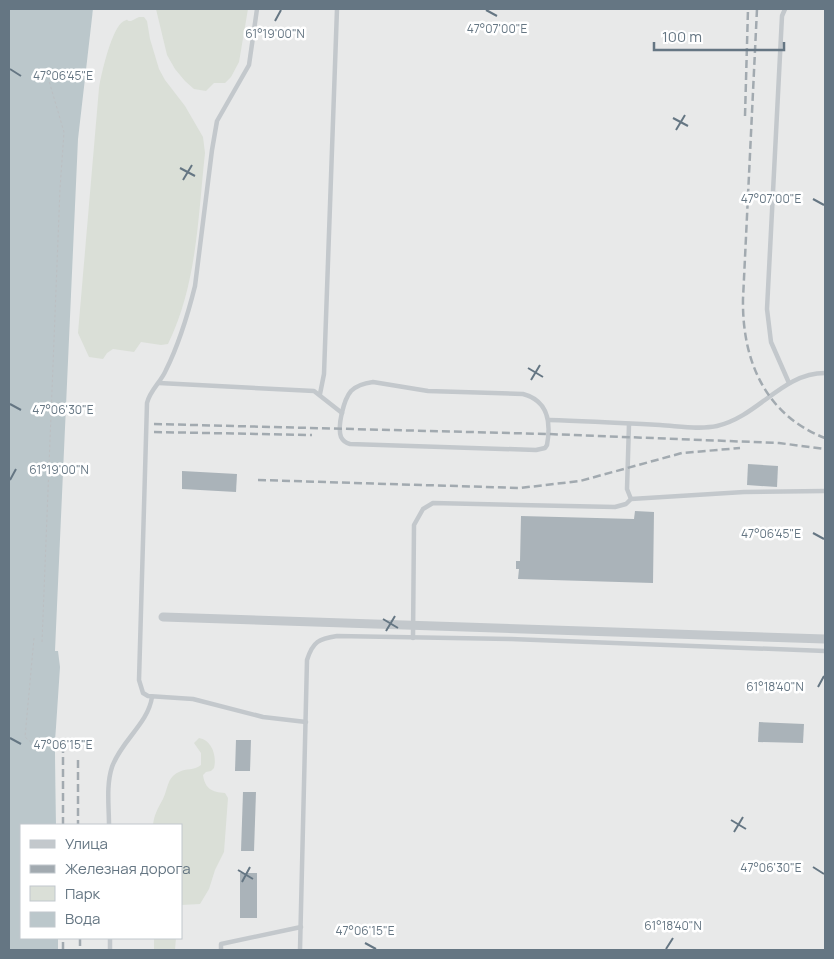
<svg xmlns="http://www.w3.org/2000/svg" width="834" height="959" font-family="Manrope,sans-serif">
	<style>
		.built { fill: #e8e9e9 }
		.green { fill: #dadfd7 }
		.water { fill: #bbc7cb }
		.building { fill: #aab3b9 }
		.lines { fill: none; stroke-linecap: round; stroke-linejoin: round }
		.path { stroke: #bbbfc2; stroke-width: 1; stroke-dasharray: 2.5 2.5; stroke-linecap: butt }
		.lane { stroke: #c3c8cc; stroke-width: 4.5 }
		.street { stroke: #c3c8cc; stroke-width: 9 }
		.rail { stroke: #a2aab0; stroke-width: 2.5; stroke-dasharray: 8 4; stroke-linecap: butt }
		.ticks { fill: none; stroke: #657683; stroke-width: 2 }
		.ticks-label { font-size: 12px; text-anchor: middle; fill: #657683; stroke: #fff; stroke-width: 5; stroke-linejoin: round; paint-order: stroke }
	</style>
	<rect width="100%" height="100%" fill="#fafaf8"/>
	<polygon class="built" points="93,9 825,9 825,950 58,950 58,938 181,938 181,825 56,825 51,258"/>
	<g class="green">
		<polygon points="156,9 248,9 239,62 231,77 225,83 214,83 206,91 194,89 185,81 175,69 167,55"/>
		<path d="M139,17H144L147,21L150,39L159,69L165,80L185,106L203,137L205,153C198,217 197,285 168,344L161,345L141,342L134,352L113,349L107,353L103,359L89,357L78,333L99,88C101,75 112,26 124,21C130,18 125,21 131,21C134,20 136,18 139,17Z"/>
		<path d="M199,738C212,740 217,756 214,768L211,771L206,772L203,775C205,789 212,792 225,793L228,798L224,852L215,870L209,889L200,904L181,905V825H153C154,815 158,808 163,799C168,789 167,777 179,772C186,768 194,771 201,765V753L194,743Z"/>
		<polygon points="154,938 176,938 175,950 154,950"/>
	</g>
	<polygon class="water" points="9,9 93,9 78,139 56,628 55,651 58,651 60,667 55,742 56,825 21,825 21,938 58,938 58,950 9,950"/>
	<g class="building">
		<polygon points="748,464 778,466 777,487 747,485"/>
		<polygon points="182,471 237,474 236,492 182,489"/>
		<polygon points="635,511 654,512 653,583 518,579 519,569 516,569 516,561 520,561 521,516 634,519"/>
		<polygon points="759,722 804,724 803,743 758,742"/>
		<polygon points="236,740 251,740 250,771 235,771"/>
		<polygon points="243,792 256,792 254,851 241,851"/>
		<rect x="240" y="873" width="17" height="45"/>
	</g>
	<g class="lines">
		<g class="path">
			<polyline points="34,638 25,737 34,745"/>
			<polyline points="42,642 60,189 64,132 49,81"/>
		</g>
		<g class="lane">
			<path d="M257,9L249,65L217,121L212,150L195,286C188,314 179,344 166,370C161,382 150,390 147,403L139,680L143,693L148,696L193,699L263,717L306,722"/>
			<polyline points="785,9 782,16 767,309 771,342 789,383"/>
			<path d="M373,382L428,391L523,394C549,401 551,423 547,445L545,448L536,450L350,444C346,443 343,441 341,437C337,426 344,399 351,391C357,385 366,383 373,382Z"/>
			<polyline points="159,383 314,391 342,413"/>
			<polyline points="320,394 324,374 337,9"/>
			<path d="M549,420C586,421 623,423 660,425C678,426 699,430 717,426C759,416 782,373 825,373"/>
			<polyline points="629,424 627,489 631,499"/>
			<polyline points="413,638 414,525 423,509 433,503 615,507 626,504 631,499 744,492 825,491"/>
			<path d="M109,825C109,807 106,785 112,767C121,741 148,724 152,697"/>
			<polyline points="110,938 110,950"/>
			<polyline points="221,950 221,944 301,927"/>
			<path d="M300,950L307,660C313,641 319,639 337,636L511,639L825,651"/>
		</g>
		<polyline class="street" points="163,617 825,639"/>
		<g class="rail">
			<path d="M757,9L743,299C742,360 765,415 825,438"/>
			<polyline points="745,116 748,9"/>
			<polyline points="154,424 548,434 779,443 825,449"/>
			<polyline points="154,432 312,435"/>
			<polyline points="258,480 520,488 580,481 682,453 740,448"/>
			<polyline points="78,760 78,825"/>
			<polyline points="63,825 63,747"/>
			<polyline points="80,938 80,950"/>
			<polyline points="63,950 63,938"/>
		</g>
	</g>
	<path class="ticks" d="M486,10L497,16M275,21L281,10M10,69L21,76M673,118L688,126M676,130L685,115M180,168L195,176M183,180L192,165M813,199L824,205M528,368L543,377M531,380L540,365M10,404L21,410M10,480L16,469M813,533L824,539M383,619L398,628M386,631L395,616M818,687L824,676M10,738L21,744M731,820L746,829M734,832L743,817M813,867L824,874M238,870L253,879M242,882L250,867M365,943L376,949M666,949L673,938"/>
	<g class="ticks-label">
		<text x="497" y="33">47°07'00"E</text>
		<text x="275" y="38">61°19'00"N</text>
		<text x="63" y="80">47°06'45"E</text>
		<text x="771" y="203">47°07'00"E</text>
		<text x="63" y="414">47°06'30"E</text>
		<text x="59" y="474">61°19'00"N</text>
		<text x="771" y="538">47°06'45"E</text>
		<text x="775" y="691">61°18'40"N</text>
		<text x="63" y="749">47°06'15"E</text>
		<text x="771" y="872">47°06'30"E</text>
		<text x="673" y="930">61°18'40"N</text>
		<text x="365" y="935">47°06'15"E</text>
	</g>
	<rect width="834" height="959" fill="none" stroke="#657683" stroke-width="20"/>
	<rect x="20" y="824" width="162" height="115" fill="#ffffff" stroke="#c1c8cd"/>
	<rect x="30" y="840" width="25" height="8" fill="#c3c8cc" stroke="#c1c8cd"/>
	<text x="65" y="849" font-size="15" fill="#657683">Улица</text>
	<rect x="30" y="865" width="25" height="8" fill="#a2aab0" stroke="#c1c8cd"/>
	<text x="65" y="874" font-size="15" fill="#657683">Железная дорога</text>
	<rect x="30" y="886" width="25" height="15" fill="#dadfd7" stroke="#c1c8cd"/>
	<text x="65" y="899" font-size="15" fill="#657683">Парк</text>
	<rect x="30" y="912" width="25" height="15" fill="#bbc7cb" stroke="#c1c8cd"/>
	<text x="65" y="924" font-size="15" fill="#657683">Вода</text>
	<path d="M654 42v8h130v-8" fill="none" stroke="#657683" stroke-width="2.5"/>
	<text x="662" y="42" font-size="15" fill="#657683" stroke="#ffffff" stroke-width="4" paint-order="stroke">100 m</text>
</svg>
